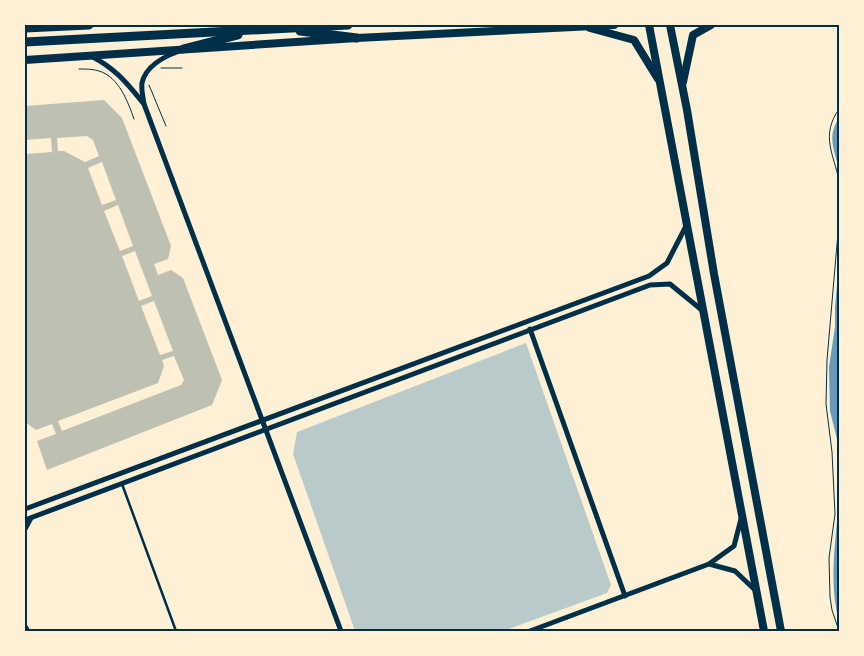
<svg xmlns="http://www.w3.org/2000/svg" width="864" height="656" font-family="'Sofia Sans Condensed',sans-serif">
	<style>
		.green { fill: #b9caca }
		.water { fill: #669bbc }
		.building { fill: #bec0b2; fill-rule: evenodd }
		.lines { fill: none; stroke-linecap: round; stroke-linejoin: round }
		.path { stroke: #003049; stroke-width: 1 }
		.service { stroke: #003049; stroke-width: 2.5 }
		.minor { stroke: #003049; stroke-width: 5 }
		.primary { stroke: #003049; stroke-width: 8 }
		.trunk { stroke: #003049; stroke-width: 9 }
		.neatline { fill: none; stroke: #003049; stroke-width: 2 }
	</style>
	<rect width="100%" height="100%" fill="#fdf0d5"/>
	<polygon class="green" points="526,343 611,585 607,593 503,631 355,631 293,454 297,432"/>
	<g class="water">
		<path d="M839,118V169C834,149 827,136 839,118Z"/>
		<polygon points="839,263 839,447 830,411 829,367 835,327 835,307"/>
		<path d="M839,470V622C829,584 835,548 838,509C839,496 839,483 839,470Z"/>
	</g>
	<path class="building" d="M104,100L122,118L171,246L168,259L154,264L158,275L171,270L183,278L222,380L212,405L47,470L37,441L56,434L52,424L36,430L25,422V154L52,152L51,138L25,140V106ZM87,136L93,140L99,156L85,162L64,151H58L57,138ZM102,162L116,200L102,205L88,168ZM118,205L133,246L120,251L104,211ZM135,251L152,296L139,301L122,256ZM154,301L173,351L160,355L141,306ZM174,356L184,380L181,385L62,431L58,421L158,383L164,366L162,360Z"/>
	<g class="lines">
		<g class="path">
			<polyline points="161,68 182,68"/>
			<path d="M79,69C86,69 93,69 99,71C119,77 128,102 134,119"/>
			<polyline points="149,85 166,126"/>
			<path d="M839,109C820,136 834,154 839,181"/>
			<polyline points="839,631 832,610 830,597 829,558 835,514 832,452 826,404 827,360 839,221"/>
		</g>
		<polyline class="service" points="122,484 176,631"/>
		<g class="minor">
			<path d="M91,56C116,69 126,82 144,104C143,97 141,89 142,83C145,67 163,57 177,52"/>
			<polyline points="144,104 341,631"/>
			<polyline points="530,329 625,596"/>
			<polyline points="25,509 649,276 667,263 686,226"/>
			<polyline points="741,519 734,546 709,564 735,571 755,590"/>
			<polyline points="25,520 650,285 670,284 703,311"/>
			<polyline points="25,529 31,518"/>
			<polyline points="530,631 709,564"/>
		</g>
		<g class="primary">
			<polyline points="649,25 764,631"/>
			<polyline points="670,25 687,110 714,274 781,631"/>
			<polyline points="590,28 634,40 658,79"/>
			<polyline points="25,60 357,38 614,25"/>
			<polyline points="683,82 693,35 711,25"/>
			<polyline points="25,629 26,631"/>
		</g>
		<g class="trunk">
			<polyline points="25,28 89,25"/>
			<polyline points="300,31 357,38"/>
			<polyline points="25,42 348,25"/>
			<polyline points="183,49 238,35"/>
		</g>
	</g>
	<rect width="864" height="656" fill="none" stroke="#fdf0d5" stroke-width="52"/>
	<rect x="26" y="26" width="812" height="604" class="neatline"/>
</svg>
